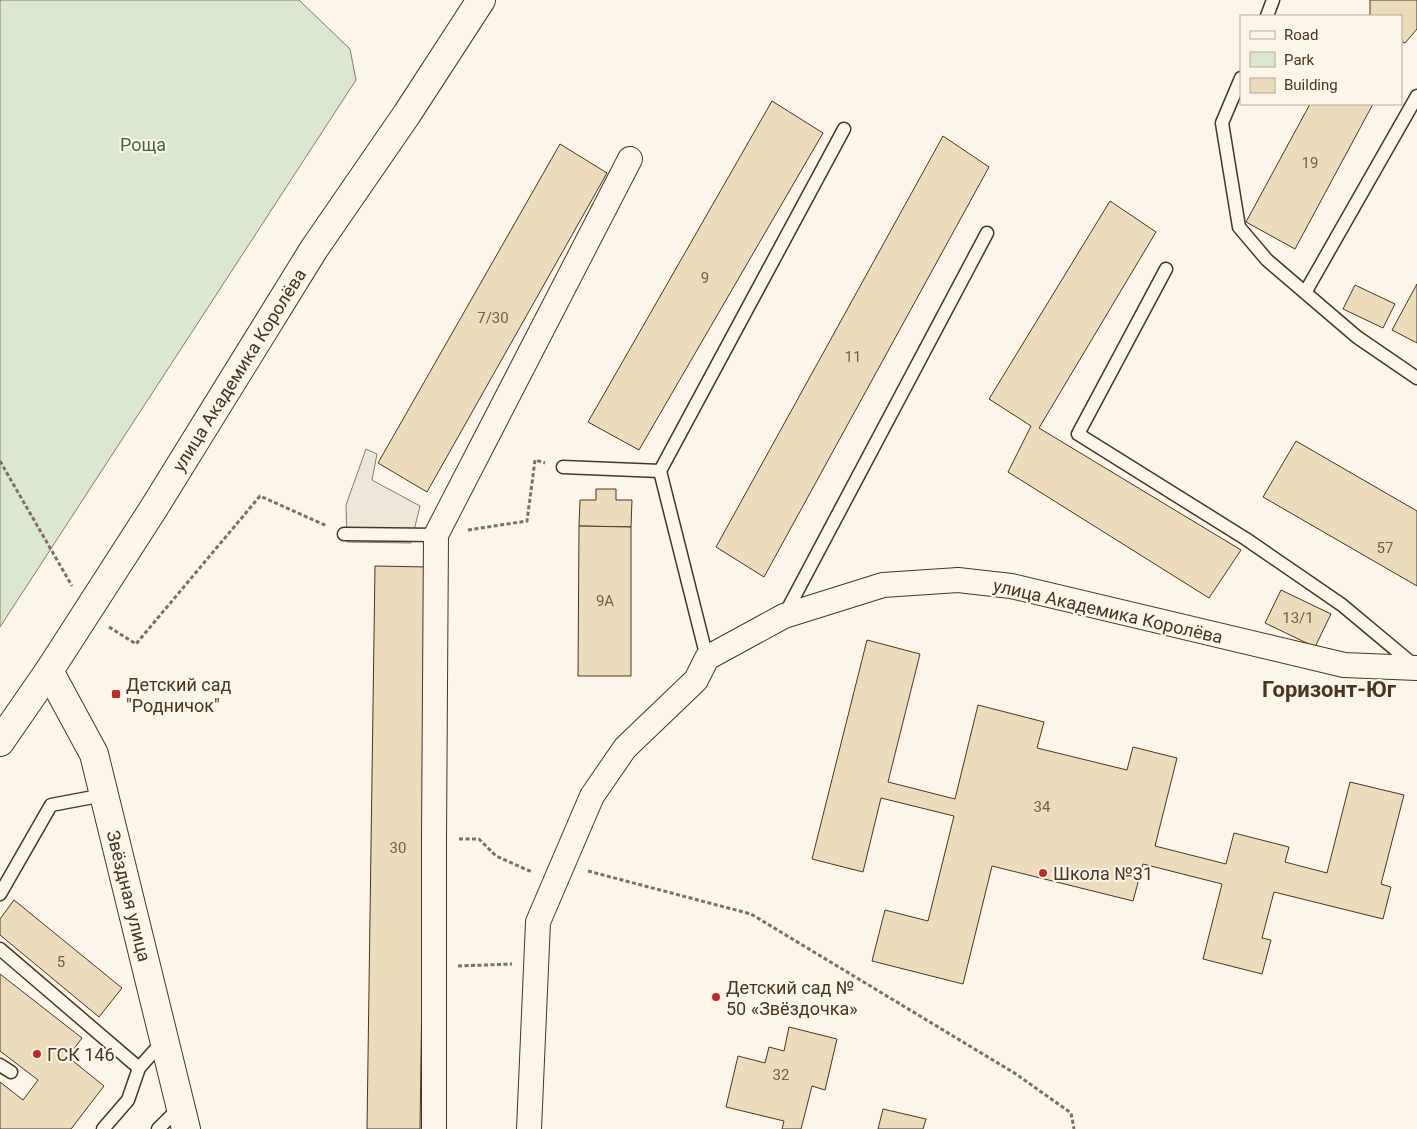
<svg xmlns="http://www.w3.org/2000/svg" width="1417" height="1129" font-family="Roboto,sans-serif">
	<style>
		.green { fill: #dce7d0; stroke: #887966 }
		.parking { fill: #ede7d9; stroke: #887966 }
		.building { fill: #ecdcbc; stroke: #4a3520 }
		.lines { fill: none; stroke-linecap: round; stroke-linejoin: round }
		.lane-casing { stroke: #4a3520; stroke-width: 15 }
		.street-casing { stroke: #4a3520; stroke-width: 26 }
		.secondary-casing { stroke: #4a3520; stroke-width: 30 }
		.primary-casing { stroke: #4a3520; stroke-width: 30 }
		.path { stroke: #7f6f5c; stroke-width: 3; stroke-dasharray: 4 2.5; stroke-linecap: butt }
		.lane { stroke: #fbf6e9; stroke-width: 12 }
		.street { stroke: #fbf6e9; stroke-width: 24 }
		.secondary { stroke: #fbf6e9; stroke-width: 28 }
		.primary { stroke: #fbf6e9; stroke-width: 28 }
		.poi-dot { fill: #c62828; stroke: #fbf6e9; stroke-width: 2 }
		.labels { text-anchor: middle; dominant-baseline: central; stroke-width: 4; stroke-linejoin: round; paint-order: stroke }
		.number-label { font-size: 15px; fill: #725f47 }
		.park-label { font-size: 18px; fill: #436837; stroke: #fbf6e9 }
		.street-label { font-size: 18px; fill: #4a3520; stroke: #fbf6e9 }
		.poi-label { font-size: 18px; fill: #4a3520; stroke: #fbf6e9; text-anchor: start }
		.district-label { font-size: 22px; font-weight: bold; fill: #4a3520; stroke: #fbf6e9 }
	</style>
	<rect width="100%" height="100%" fill="#fbf6e9"/>
	<polygon class="green" points="0,0 299,0 350,49 356,80 0,627"/>
	<polygon class="parking" points="366,449 377,454 372,480 420,506 411,543 347,542 346,505"/>
	<g class="building">
		<polygon points="1370,0 1417,0 1417,29 1405,43 1401,41 1401,16 1370,16"/>
		<polygon points="772,101 823,133 639,450 588,422"/>
		<polygon points="1310,104 1373,104 1295,249 1246,222"/>
		<polygon points="943,136 989,167 764,577 716,547"/>
		<polygon points="560,144 607,173 427,492 378,463"/>
		<polygon points="1110,201 1156,232 1039,428 1241,550 1209,598 1008,472 1031,426 989,399"/>
		<polygon points="1417,284 1417,343 1392,330"/>
		<polygon points="1355,285 1395,304 1383,328 1343,309"/>
		<polygon points="1296,441 1417,511 1417,586 1263,497"/>
		<polygon points="596,489 616,489 616,500 632,500 631,527 579,526 580,500 596,500"/>
		<polygon points="579,526 631,527 631,676 578,676"/>
		<polygon points="375,566 428,567 420,1129 367,1129"/>
		<polygon points="1281,590 1331,614 1315,647 1265,623"/>
		<polygon points="867,640 920,654 888,782 955,799 978,705 1044,722 1037,748 1127,770 1133,747 1177,758 1155,846 1226,864 1234,833 1289,847 1285,862 1327,873 1350,782 1404,795 1381,884 1391,887 1383,919 1274,892 1262,938 1271,940 1262,974 1203,959 1222,884 1143,864 1133,901 992,866 963,984 872,961 885,910 928,921 954,816 881,798 863,872 812,859"/>
		<polygon points="14,900 122,988 99,1017 0,935 0,919"/>
		<polygon points="0,974 82,1038 68,1057 104,1086 71,1129 0,1129 0,1082 23,1100 38,1080 0,1051"/>
		<polygon points="789,1027 837,1039 825,1090 812,1086 801,1129 782,1129 784,1121 726,1107 738,1056 765,1063 769,1047 784,1051"/>
		<polygon points="883,1109 926,1119 923,1129 878,1129"/>
	</g>
	<g class="lines">
		<g class="lane-casing">
			<g id="lane">
				<polyline points="1267,16 1273,0"/>
				<polyline points="1241,78 1222,123 1239,227 1267,260 1357,337 1417,378"/>
				<polyline points="1166,269 1078,434 1246,539 1342,605 1415,666"/>
				<polyline points="1306,291 1417,96"/>
				<polyline points="563,467 660,471"/>
				<polyline points="344,534 436,535"/>
				<polyline points="784,616 987,233"/>
				<polyline points="707,658 660,471 844,129"/>
				<polyline points="0,894 51,805 104,795"/>
				<polyline points="0,949 139,1068"/>
				<polyline points="0,1065 11,1072"/>
				<polyline points="103,1129 128,1100 139,1068 164,1040"/>
				<polyline points="158,1129 180,1107"/>
			</g>
		</g>
		<g class="street-casing">
			<g id="street">
				<polyline points="434,1129 434,838 436,535 630,159"/>
				<polyline points="529,1129 538,922 592,796 625,748 696,680 707,658 784,616 883,585 958,580 1011,586 1344,665 1417,668"/>
			</g>
		</g>
		<g class="secondary-casing">
			<polyline id="secondary" points="49,671 94,754 186,1129"/>
		</g>
		<g class="primary-casing">
			<polyline id="primary" points="0,742 49,671 152,511 314,249 407,114 481,0"/>
		</g>
		<g class="path">
			<polyline points="0,461 72,586"/>
			<polyline points="468,530 527,521 535,460 545,463"/>
			<polyline points="109,627 136,644 260,496 327,526"/>
			<polyline points="459,839 479,839 496,856 532,872"/>
			<polyline points="588,871 751,914 1016,1074 1071,1113 1074,1129"/>
			<polyline points="458,966 512,964"/>
		</g>
		<use href="#lane" class="lane"/>
		<use href="#street" class="street"/>
		<use href="#secondary" class="secondary"/>
		<use href="#primary" class="primary"/>
	</g>
	<g class="poi-dot">
		<rect x="111" y="689" width="10" height="10" rx="2.5"/>
		<circle cx="1043" cy="873" r="5"/>
		<circle cx="716" cy="997" r="5"/>
		<circle cx="37" cy="1054" r="5"/>
	</g>
	<g class="labels">
		<g class="number-label">
			<text x="1310" y="163">19</text>
			<text x="705" y="278">9</text>
			<text x="493" y="318">7/30</text>
			<text x="853" y="357">11</text>
			<text x="1385" y="548">57</text>
			<text x="605" y="601">9А</text>
			<text x="1298" y="618">13/1</text>
			<text x="1042" y="807">34</text>
			<text x="398" y="848">30</text>
			<text x="61" y="962">5</text>
			<text x="781" y="1075">32</text>
		</g>
		<g class="park-label">
			<text x="143" y="144">Роща</text>
		</g>
		<g class="street-label">
			<text transform="translate(239 370) rotate(-58)">улица Академика Королёва</text>
			<text transform="translate(1108 611) rotate(13)">улица Академика Королёва</text>
			<text transform="translate(129 896) rotate(76)">Звёздная улица</text>
		</g>
		<g class="poi-label">
			<text x="126" y="684">Детский сад<tspan x="126" dy="21">"Родничок"</tspan></text>
			<text x="1053" y="873">Школа №31</text>
			<text x="726" y="987">Детский сад №<tspan x="726" dy="21">50 «Звёздочка»</tspan></text>
			<text x="47" y="1054">ГСК 146</text>
		</g>
		<g class="district-label">
			<text x="1329" y="689">Горизонт-Юг</text>
		</g>
	</g>
	<rect x="1240" y="15" width="162" height="90" fill="#fbf6e9" stroke="#b4a999"/>
	<rect x="1250" y="31" width="25" height="8" fill="#fbf6e9" stroke="#b4a999"/>
	<text x="1284" y="40" font-size="15" fill="#4a3520">Road</text>
	<rect x="1250" y="52" width="25" height="15" fill="#dce7d0" stroke="#b4a999"/>
	<text x="1284" y="65" font-size="15" fill="#4a3520">Park</text>
	<rect x="1250" y="78" width="25" height="15" fill="#ecdcbc" stroke="#b4a999"/>
	<text x="1284" y="90" font-size="15" fill="#4a3520">Building</text>
</svg>
